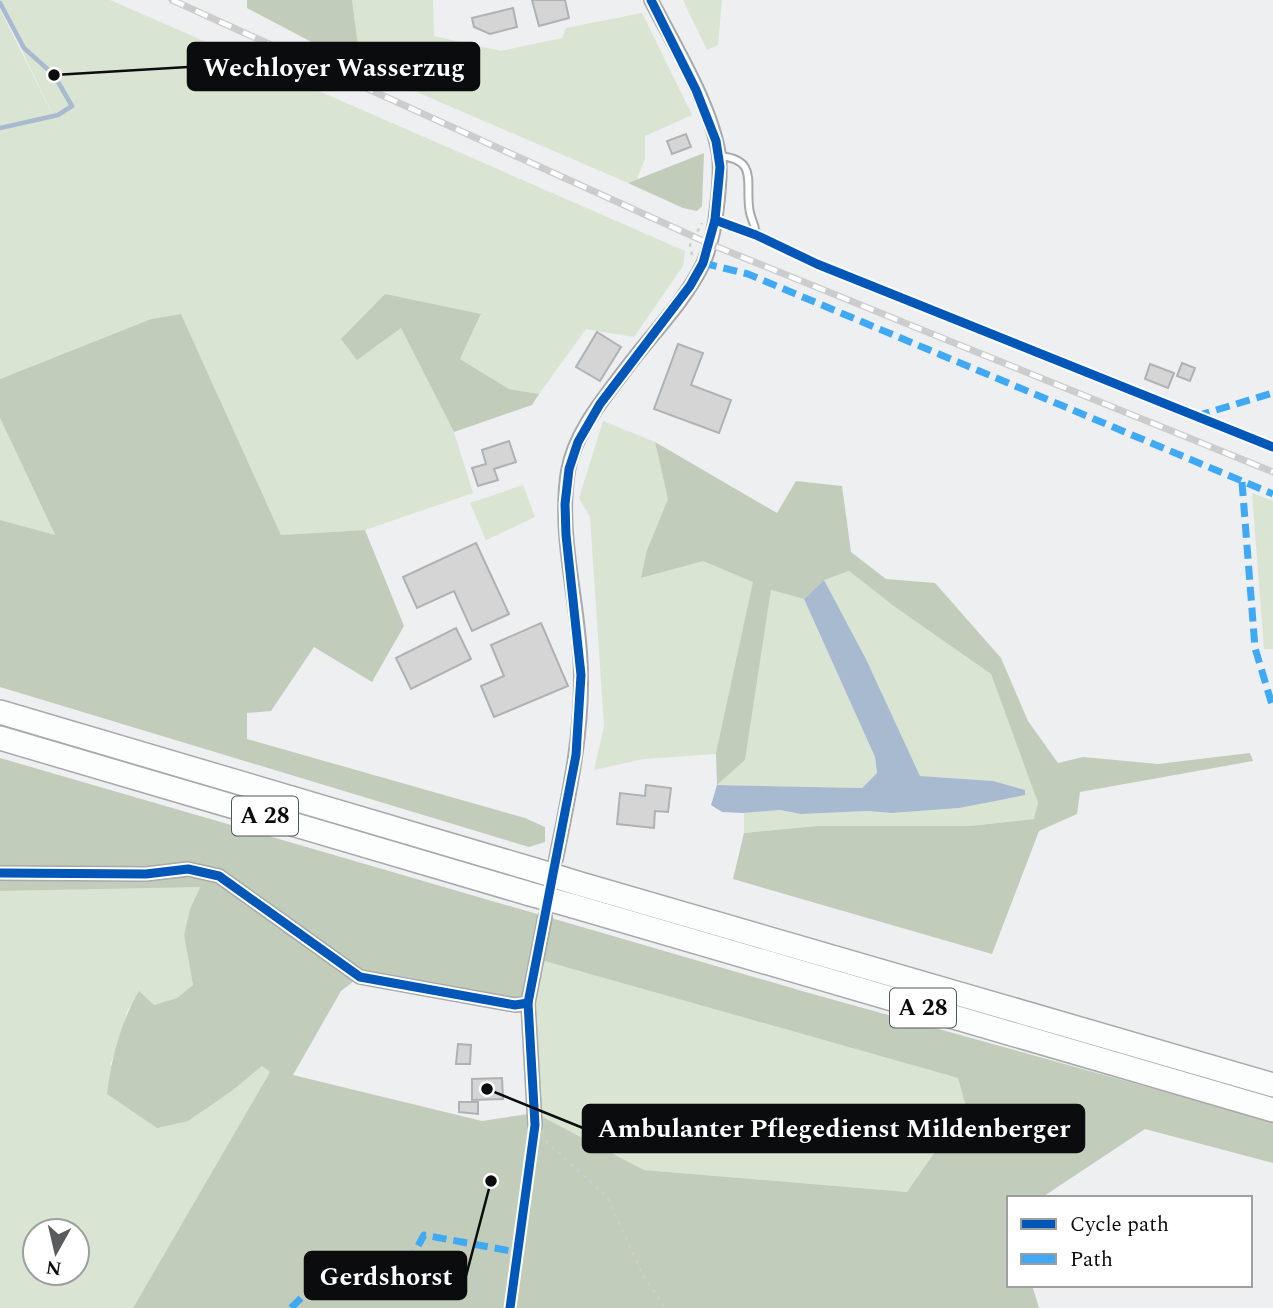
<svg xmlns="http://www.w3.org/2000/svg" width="1273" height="1308" font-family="Spectral,serif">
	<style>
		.green { fill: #dae4d2; fill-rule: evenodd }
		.forest { fill: #c2ccba; fill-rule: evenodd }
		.water { fill: #a8bad0 }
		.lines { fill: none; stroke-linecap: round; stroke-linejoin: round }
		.stream { stroke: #a8bad0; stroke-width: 4.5 }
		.building { fill: #d5d5d6; stroke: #b0b1b2; stroke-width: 2 }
		.lane-casing { stroke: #a8a9aa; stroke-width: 10 }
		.street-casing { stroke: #a8a9aa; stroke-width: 16 }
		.highway-casing { stroke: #a8a9aa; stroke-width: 26 }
		.path { stroke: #cccdcd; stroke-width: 2.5; stroke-dasharray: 3.5 5; stroke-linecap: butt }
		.lane { stroke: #fcfdfd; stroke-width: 6 }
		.street { stroke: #fcfdfd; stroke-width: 12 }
		.highway { stroke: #fcfdfd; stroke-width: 23 }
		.rail-casing { stroke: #ccc; stroke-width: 7 }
		.rail { stroke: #fff; stroke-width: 4.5; stroke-dasharray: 13; stroke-linecap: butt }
		.highway-bridge-casing { stroke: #a8a9aa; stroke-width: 26; stroke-linecap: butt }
		.highway-bridge { stroke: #fcfdfd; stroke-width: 23 }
		.quiet { stroke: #3fa9f5; stroke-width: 7; stroke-dasharray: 14 7; stroke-linecap: butt }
		.cycleway-casing { stroke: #fff; stroke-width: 13 }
		.cycleway { stroke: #0057b8; stroke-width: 9 }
		.labels { text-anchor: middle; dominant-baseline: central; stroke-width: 6; stroke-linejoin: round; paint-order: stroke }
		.shield { fill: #fff; stroke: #545556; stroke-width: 2 }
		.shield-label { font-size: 23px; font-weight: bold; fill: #0b0c0d }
		.leader { fill: none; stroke: #0b0c0d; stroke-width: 2.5 }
		.callout-dot { fill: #0b0c0d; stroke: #fff; stroke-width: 2.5 }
		.callout { fill: #0b0c0d; stroke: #0b0c0d; stroke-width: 2.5 }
		.callout-label { font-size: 26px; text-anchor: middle; font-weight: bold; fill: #fff }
	</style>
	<rect width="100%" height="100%" fill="#edeff1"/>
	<g class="green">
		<polygon points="0,0 110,0 685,251 683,266 634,337 586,329 539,394 509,389 460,359 481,315 401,327 454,432 473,493 365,530 281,535 181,314 151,319 0,379 0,9 63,136 0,5"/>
		<polygon points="352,0 433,0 434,36 501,51 562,38 566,28 642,13 692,115 645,136 645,159 637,179 628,183 361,68"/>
		<polygon points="683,0 722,0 718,45 707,50"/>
		<polygon points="0,418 55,536 0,520"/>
		<polygon points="603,421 655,442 668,499 647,550 642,578 703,560 754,582 716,754 644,759 594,770 604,726 590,517 579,498"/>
		<polygon points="523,485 535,517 486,540 470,503"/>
		<polygon points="1252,493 1273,501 1273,649 1264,649"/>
		<polygon points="849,571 895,607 991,674 1038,803 1035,819 970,826 817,826 744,833 744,813 780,810 801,814 868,811 892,813 959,808 979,802 993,781 920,776 866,659 824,580"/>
		<polygon points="771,590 804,599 875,757 877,773 862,788 717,785 745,760"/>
		<path d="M200,886L190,909L184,935L193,985L177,998L154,1005L140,992L127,1011L118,1047L110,1065L233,1090L262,1066L270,1072L133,1308H0V891ZM35,1231H77V1273H35Z"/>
		<polygon points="537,959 958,1078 966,1107 907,1192 644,1170 535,1113 528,1003"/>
	</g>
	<g class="forest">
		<polygon points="247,0 352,0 361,68 247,8"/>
		<polygon points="704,153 702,206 697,211 683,208 628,183"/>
		<polygon points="385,294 481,314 460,359 509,389 539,394 532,405 454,432 401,328 357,360 341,339"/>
		<polygon points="181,314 281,535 365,530 404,626 372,682 314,647 271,711 247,713 247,739 525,818 545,827 545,842 529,847 0,687 0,520 55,535 0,418 0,379 151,319"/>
		<polygon points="655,442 777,513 796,481 842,486 851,552 886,579 935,583 1001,658 1028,721 1058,763 1083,757 1158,764 1250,753 1253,761 1080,792 1077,814 1039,831 992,954 733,879 744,833 817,826 970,826 1034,819 1038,803 991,674 895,607 849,571 824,580 804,599 771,590 745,760 717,785 716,753 753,582 703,561 641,578 647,550 668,499"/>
		<path d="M0,758L809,993L1273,1122V1163L1145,1129L1041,1198H1009V1285H1032L1039,1308H133L270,1072L262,1066L233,1090L188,1121L157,1128L107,1094C111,1060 121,1021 139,991L154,1005L177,998L193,985L184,935L190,909L200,887L0,891ZM537,959L958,1078L966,1107L907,1192L644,1170L535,1113L482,1121L293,1075L341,991L359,977L528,1003Z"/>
	</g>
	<polygon class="water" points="824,580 866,659 920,776 993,781 1025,790 1025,795 959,808 892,813 868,811 801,814 780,810 744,813 722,812 711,805 717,785 862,788 877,773 875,757 804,599"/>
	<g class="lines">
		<polyline class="stream" points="0,3 24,48 54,75 72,106 58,115 0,128"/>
	</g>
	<g class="building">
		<polygon points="532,0 565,0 569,18 539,26"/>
		<polygon points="513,8 517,27 490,34 474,27 472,18"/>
		<polygon points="686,134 691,147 672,154 667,141"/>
		<polygon points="597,332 621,347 600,381 576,367"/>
		<polygon points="678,344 703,353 691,385 731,400 719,433 654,409"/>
		<polygon points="1182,363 1195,368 1190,381 1177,376"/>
		<polygon points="1150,364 1174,373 1168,388 1145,379"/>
		<polygon points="509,441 516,462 494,469 498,480 478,486 472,468 486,464 482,450"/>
		<polygon points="476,543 509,614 472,631 454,591 417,608 403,577"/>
		<polygon points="541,623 568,686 494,717 481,686 504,676 491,645"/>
		<polygon points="456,628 471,659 411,689 396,658"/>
		<polygon points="646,785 671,788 668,812 655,811 654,828 617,824 620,793 645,796"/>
		<polygon points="458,1044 471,1045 470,1064 456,1064"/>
		<polygon points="502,1078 503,1099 472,1100 472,1079"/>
		<polygon points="459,1102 478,1102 478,1114 459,1112"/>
	</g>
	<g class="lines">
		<g class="lane-casing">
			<path id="lane" d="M720,156C760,160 744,184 750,213C752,221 756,227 756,235"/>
		</g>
		<g class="street-casing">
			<g id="street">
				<path d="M556,859C568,799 582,738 581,676C581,608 557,539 568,471C575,431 605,397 628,366C653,333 685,301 703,264C711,246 715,226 717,207C719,190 721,172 719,155C711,105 674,45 651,0"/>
				<polyline points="0,873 146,874 188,869 219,876 360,977 515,1005 528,1003"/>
				<polyline points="535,1125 528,1003 545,917"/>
			</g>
		</g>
		<g class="highway-casing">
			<g id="highway">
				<polyline points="0,712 535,870"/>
				<polyline points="0,738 530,894"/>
				<polyline points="577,883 1273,1085"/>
				<polyline points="573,906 1273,1110"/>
			</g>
		</g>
		<g class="path">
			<polyline points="692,255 690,245 702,223"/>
			<polyline points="539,1135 607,1197 642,1273 665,1308"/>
		</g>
		<use href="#lane" class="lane"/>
		<use href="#street" class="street"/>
		<use href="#highway" class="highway"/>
		<g class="rail-casing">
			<polyline id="rail" points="172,0 710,244 1273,472"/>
		</g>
		<use href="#rail" class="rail"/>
		<g class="highway-bridge-casing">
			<g id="highway-bridge">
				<polyline points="535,870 577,883"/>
				<polyline points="530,894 573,906"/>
			</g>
		</g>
		<use href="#highway-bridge" class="highway-bridge"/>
		<g class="quiet">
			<polyline points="703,263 748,274 1273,494"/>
			<polyline points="1196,416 1273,393"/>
			<polyline points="1242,482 1255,648 1273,708"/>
			<polyline points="291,1308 302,1297 377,1278 411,1259 424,1235 516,1252"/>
		</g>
		<g class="cycleway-casing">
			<g id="cycleway">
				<polyline points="715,220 756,235 817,264 1273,447"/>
				<polyline points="0,873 146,874 188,869 219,876 360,977 515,1005 528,1003"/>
				<polyline points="510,1308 535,1125 528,1003 576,755 581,675 566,535 565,504 569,469 578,442 600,404 690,286 703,263 715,220 720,167 716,141 696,90 651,0"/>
			</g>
		</g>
		<use href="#cycleway" class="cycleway"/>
	</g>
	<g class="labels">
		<g class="shield">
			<rect x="232" y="796.5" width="66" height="39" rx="5"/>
			<rect x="890" y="988.5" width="66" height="39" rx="5"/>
		</g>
		<g class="shield-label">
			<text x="265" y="816">A 28</text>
			<text x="923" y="1008">A 28</text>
		</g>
	</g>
	<path class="leader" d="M54 75L188 67M487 1089L583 1128M491 1181L466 1276"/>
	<g class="callout-dot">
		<circle cx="54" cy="75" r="7"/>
		<circle cx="487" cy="1089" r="7"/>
		<circle cx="491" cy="1181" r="7"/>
	</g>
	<g class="callout">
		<rect x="188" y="43" width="291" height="47" rx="7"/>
		<rect x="583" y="1105" width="501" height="47" rx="7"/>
		<rect x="305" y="1252" width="161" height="47" rx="7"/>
	</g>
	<g class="callout-label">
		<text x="334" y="76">Wechloyer Wasserzug</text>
		<text x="834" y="1137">Ambulanter Pflegedienst Mildenberger</text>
		<text x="386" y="1285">Gerdshorst</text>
	</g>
	<rect x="1007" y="1196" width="245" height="91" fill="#ffffff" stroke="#9d9e9e" stroke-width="2"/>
	<rect x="1021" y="1219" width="35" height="10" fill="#0057b8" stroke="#9d9e9e" stroke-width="2"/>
	<text x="1070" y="1231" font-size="21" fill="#0b0c0d">Cycle path</text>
	<rect x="1021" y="1254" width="35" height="10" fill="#3fa9f5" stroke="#9d9e9e" stroke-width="2"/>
	<text x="1070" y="1266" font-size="21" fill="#0b0c0d">Path</text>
	<g transform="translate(56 1252) rotate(188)"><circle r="33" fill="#ffffff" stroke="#9d9e9e" stroke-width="2"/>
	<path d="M0-5L12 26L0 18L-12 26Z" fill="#5a5b5d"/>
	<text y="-10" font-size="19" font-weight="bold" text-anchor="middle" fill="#0b0c0d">N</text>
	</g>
</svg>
